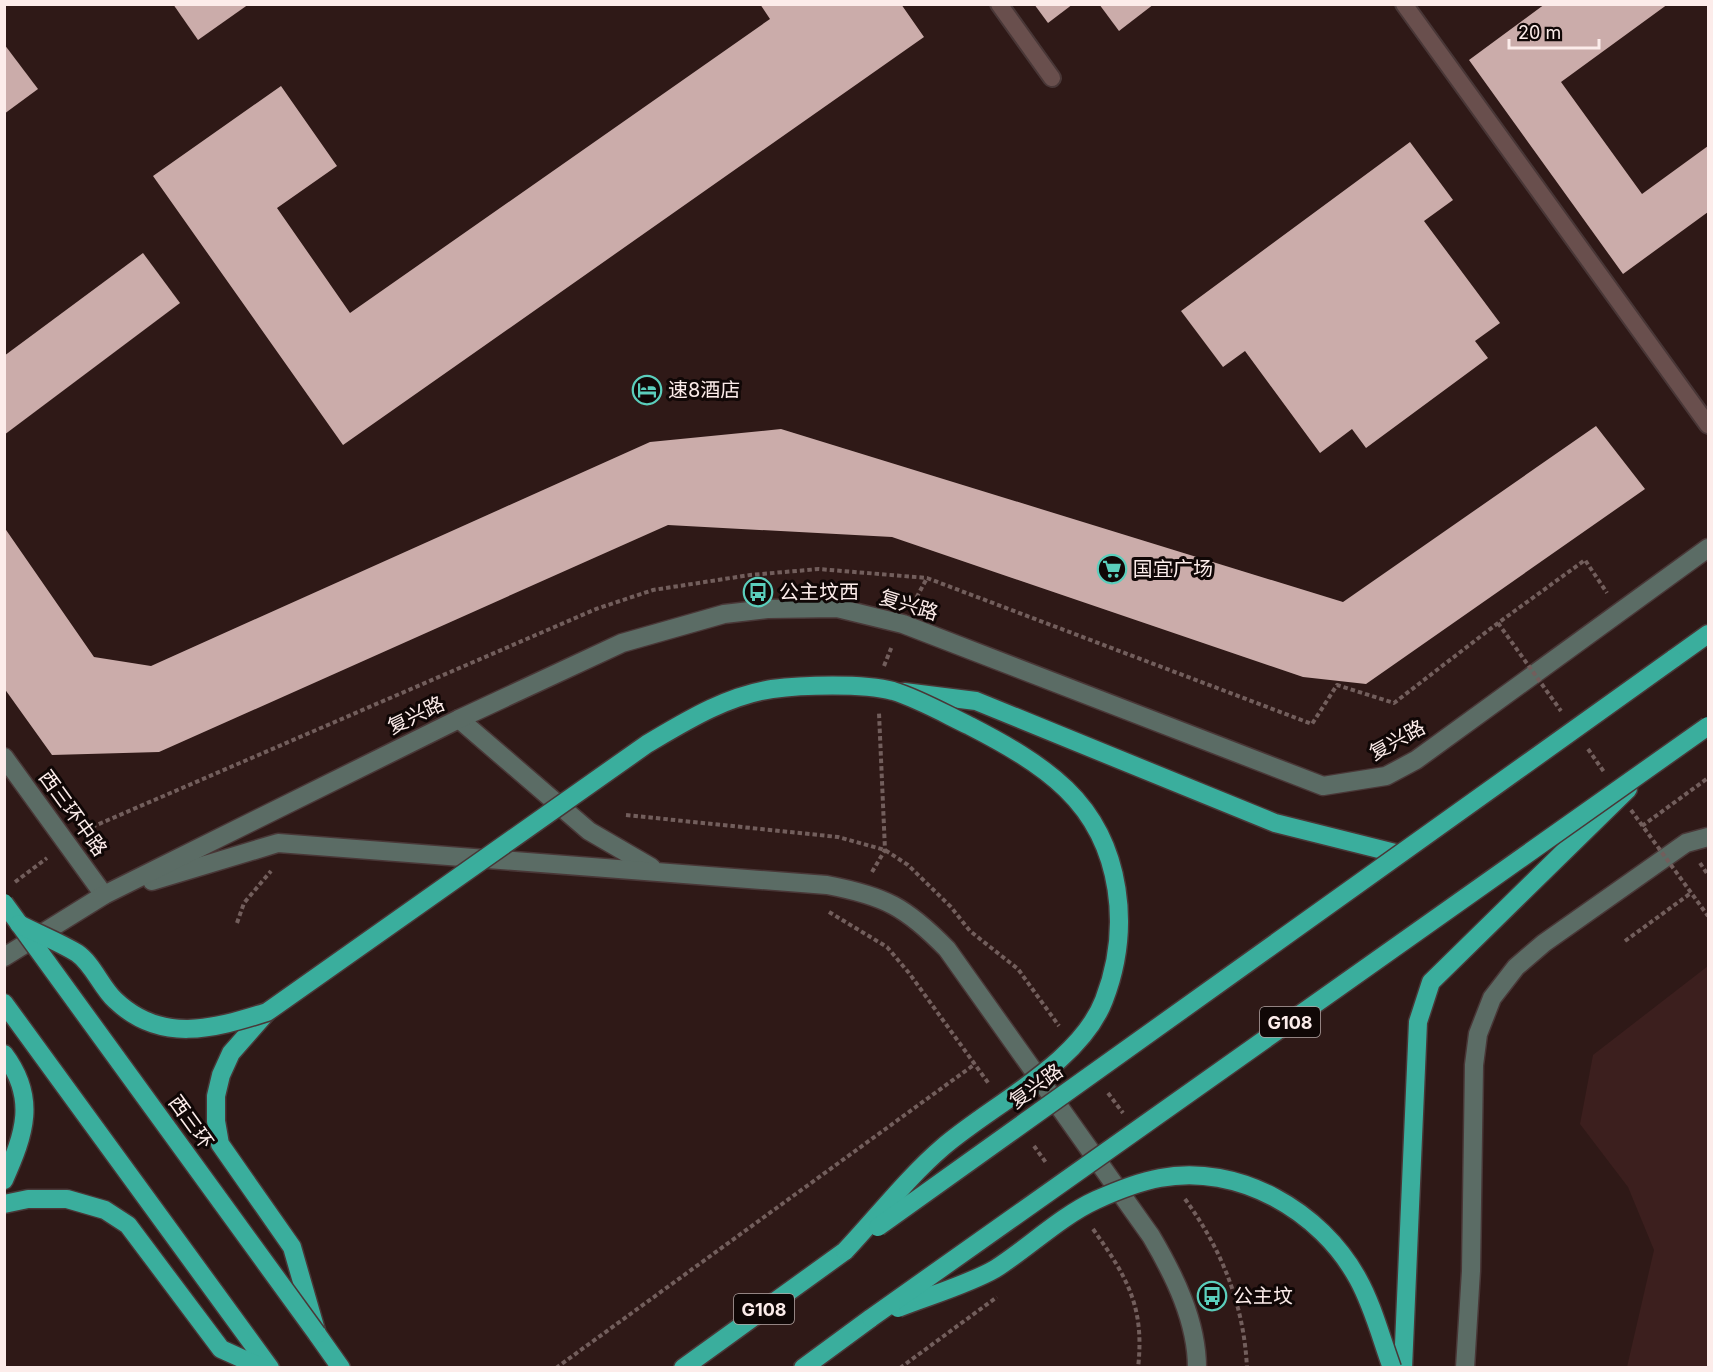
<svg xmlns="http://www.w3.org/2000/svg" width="1713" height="1372" font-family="Inter,'Noto Sans SC',sans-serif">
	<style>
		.built { fill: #3c1f1e }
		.building { fill: #cbacaa }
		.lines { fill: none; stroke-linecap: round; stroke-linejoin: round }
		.lane-casing { stroke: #493737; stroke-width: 20 }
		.secondary-casing { stroke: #493737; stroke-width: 21 }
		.highway-casing { stroke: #493737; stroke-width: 21 }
		.path { stroke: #725e5c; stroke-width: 4; stroke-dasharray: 4.5 3; stroke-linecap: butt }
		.lane { stroke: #694f4d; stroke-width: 16 }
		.secondary { stroke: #5b6c65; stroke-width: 18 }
		.highway { stroke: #3aae9d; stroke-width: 18 }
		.highway-bridge-casing { stroke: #493737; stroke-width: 21; stroke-linecap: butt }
		.path-bridge { stroke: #725e5c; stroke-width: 4; stroke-dasharray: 4.5 3; stroke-linecap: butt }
		.highway-bridge { stroke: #3aae9d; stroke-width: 18 }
		.labels { text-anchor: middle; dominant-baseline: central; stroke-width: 6; stroke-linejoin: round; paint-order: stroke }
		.shield { fill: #100706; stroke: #b5a7a6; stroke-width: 1.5 }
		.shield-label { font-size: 18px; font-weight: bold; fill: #fcecea }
		.poi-label { font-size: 20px; fill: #fcecea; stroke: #100706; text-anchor: start }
		.street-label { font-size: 20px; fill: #fcecea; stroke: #100706 }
	</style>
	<rect width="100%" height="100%" fill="#2f1917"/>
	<polygon class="built" points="1708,966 1708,1367 1627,1367 1654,1250 1628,1187 1580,1124 1593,1055"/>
	<g class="building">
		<polygon points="173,4 249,4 198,40"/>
		<polygon points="760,4 901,4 924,37 343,445 153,176 281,86 337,166 277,208 350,313 770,19"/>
		<polygon points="1034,4 1073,4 1048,23"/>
		<polygon points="1099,4 1154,4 1119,31"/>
		<polygon points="1545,4 1668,4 1561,82 1642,194 1708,146 1708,212 1623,274 1469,60"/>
		<polygon points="4,44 38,89 4,114"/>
		<polygon points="1410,142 1453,200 1424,221 1500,323 1475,341 1488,358 1366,448 1352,429 1320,453 1245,351 1223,367 1181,311"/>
		<polygon points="143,253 180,303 4,435 4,356"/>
		<polygon points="1596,426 1645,489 1366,684 1303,677 892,537 668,525 159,752 52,755 4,688 4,527 94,657 151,666 650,442 781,429 1343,602"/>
	</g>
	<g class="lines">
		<g class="lane-casing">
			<g id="lane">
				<polyline points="999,4 1052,78"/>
				<polyline points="1404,4 1708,425"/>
			</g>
		</g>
		<g class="secondary-casing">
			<g id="secondary">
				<polyline points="459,719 589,831 651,867"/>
				<polyline points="4,757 104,895"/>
				<path d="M152,881L278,843L827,885C885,896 906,907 947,949L1151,1236C1174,1275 1197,1321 1197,1368"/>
				<polyline points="4,957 104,895 459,719 622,643 724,614 767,609 837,608 903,624 1323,786 1386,776 1416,760 1708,548"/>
				<polyline points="1465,1368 1471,1271 1474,1065 1478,1034 1492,998 1516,967 1544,943 1686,843 1708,837"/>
			</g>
		</g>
		<g class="highway-casing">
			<g id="highway">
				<polyline points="1673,659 1708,634"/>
				<polyline points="904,692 976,701 1275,823 1399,854"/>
				<polyline points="4,1003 270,1368"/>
				<polyline points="267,1012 231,1053 221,1075 216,1096 216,1121 220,1144 292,1247 317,1334 341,1368"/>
				<path d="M4,1054C37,1098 25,1133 4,1180"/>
				<polyline points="4,1204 28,1199 67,1199 105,1210 128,1225 221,1349 263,1368"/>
				<polyline points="683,1368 845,1251"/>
				<polyline points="803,1368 871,1318"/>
				<polyline points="1403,1368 1418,1022 1431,982 1628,789"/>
			</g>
		</g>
		<g class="path">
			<polyline points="913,604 927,578"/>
			<polyline points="884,666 892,646"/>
			<polyline points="626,815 838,837 885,850 908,865 951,907 970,931 1018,969 1059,1026"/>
			<polyline points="1642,826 1708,778"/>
			<polyline points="85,830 596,609 653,590 750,575 819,569 927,578 1312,724 1337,685 1394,703 1498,623 1585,560 1607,593"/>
			<polyline points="1700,863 1708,875"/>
			<polyline points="872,872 885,850 879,713"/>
			<polyline points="15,882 47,858"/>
			<polyline points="829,912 887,947 909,973 989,1084"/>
			<polyline points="237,923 244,903 271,871"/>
			<polyline points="1625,941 1691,893"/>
			<polyline points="1108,1093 1123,1113"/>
			<polyline points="1034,1146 1047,1164"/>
			<path d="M1185,1199C1222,1250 1244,1305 1247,1368"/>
			<path d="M1093,1229C1127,1277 1145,1307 1138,1368"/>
			<polyline points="556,1368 975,1064"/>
			<polyline points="900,1368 997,1297"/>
		</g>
		<use href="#lane" class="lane"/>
		<use href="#secondary" class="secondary"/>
		<use href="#highway" class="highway"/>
		<g class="highway-bridge-casing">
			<g id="highway-bridge">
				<polyline points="4,903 317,1334"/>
				<path d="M19,924C38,934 59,942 77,953C93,964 101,987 115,1000C161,1044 213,1029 267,1012L647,744C686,721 726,696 772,689C801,685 864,683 893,691C919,699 945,714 970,726C1003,743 1039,763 1066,789C1123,844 1131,930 1104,1000C1080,1063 993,1104 943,1147C909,1176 876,1218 845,1251"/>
				<polyline points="878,1227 1673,659"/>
				<path d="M898,1308C928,1296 967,1285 995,1269C1028,1248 1061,1216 1096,1200C1116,1191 1138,1182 1160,1178C1238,1163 1321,1211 1358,1279C1373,1306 1381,1338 1392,1368"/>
				<polyline points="871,1318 1708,726"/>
			</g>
		</g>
		<g class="path-bridge">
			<polyline points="1498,623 1561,711"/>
			<polyline points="1588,749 1604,772"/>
			<polyline points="1631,810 1708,916"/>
		</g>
		<use href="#highway-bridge" class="highway-bridge"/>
	</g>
	<defs>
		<g id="hotel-ring" transform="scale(1.5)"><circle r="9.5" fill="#100706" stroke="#5bcebc" stroke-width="1.5"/><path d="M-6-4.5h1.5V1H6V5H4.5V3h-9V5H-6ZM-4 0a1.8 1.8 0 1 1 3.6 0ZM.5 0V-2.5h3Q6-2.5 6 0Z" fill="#5bcebc"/></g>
		<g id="supermarket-ring" transform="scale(1.5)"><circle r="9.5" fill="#100706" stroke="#5bcebc" stroke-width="1.5"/><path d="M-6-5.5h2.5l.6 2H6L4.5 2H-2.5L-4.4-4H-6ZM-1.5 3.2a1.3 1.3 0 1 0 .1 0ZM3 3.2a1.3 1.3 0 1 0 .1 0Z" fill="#5bcebc"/></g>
		<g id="bus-ring" transform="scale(1.5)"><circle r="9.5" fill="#100706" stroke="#5bcebc" stroke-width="1.5"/><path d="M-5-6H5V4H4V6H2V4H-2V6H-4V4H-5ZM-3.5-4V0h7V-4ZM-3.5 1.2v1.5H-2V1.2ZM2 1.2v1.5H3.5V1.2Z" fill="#5bcebc"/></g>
	</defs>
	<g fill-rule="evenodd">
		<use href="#hotel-ring" x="647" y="390"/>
		<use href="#supermarket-ring" x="1112" y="569"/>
		<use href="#bus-ring" x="758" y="592"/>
		<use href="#bus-ring" x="1212" y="1296"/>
	</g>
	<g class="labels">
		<g class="shield">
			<rect x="1260" y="1007" width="60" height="30" rx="4.5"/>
			<rect x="734" y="1294" width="60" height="30" rx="4.5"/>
		</g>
		<g class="shield-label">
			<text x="1290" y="1022">G108</text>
			<text x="764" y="1309">G108</text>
		</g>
		<g class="poi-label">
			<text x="668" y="390">速8酒店</text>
			<text x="1133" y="569">国宜广场</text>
			<text x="779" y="592">公主坟西</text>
			<text x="1233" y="1296">公主坟</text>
		</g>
		<g class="street-label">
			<text transform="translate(909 605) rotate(17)">复兴路</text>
			<text transform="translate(416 715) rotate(-26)">复兴路</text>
			<text transform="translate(1397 740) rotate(-29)">复兴路</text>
			<text transform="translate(73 813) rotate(54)">西三环中路</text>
			<text transform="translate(1036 1086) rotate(-36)">复兴路</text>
			<text transform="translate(191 1122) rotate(54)">西三环</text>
		</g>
	</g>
	<rect width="1713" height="1372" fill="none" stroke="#fcecea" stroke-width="12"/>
	<path d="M1509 39v9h90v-9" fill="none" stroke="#fcecea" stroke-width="3"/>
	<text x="1518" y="39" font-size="18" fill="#fcecea" stroke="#100706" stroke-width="4.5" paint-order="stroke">20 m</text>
</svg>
